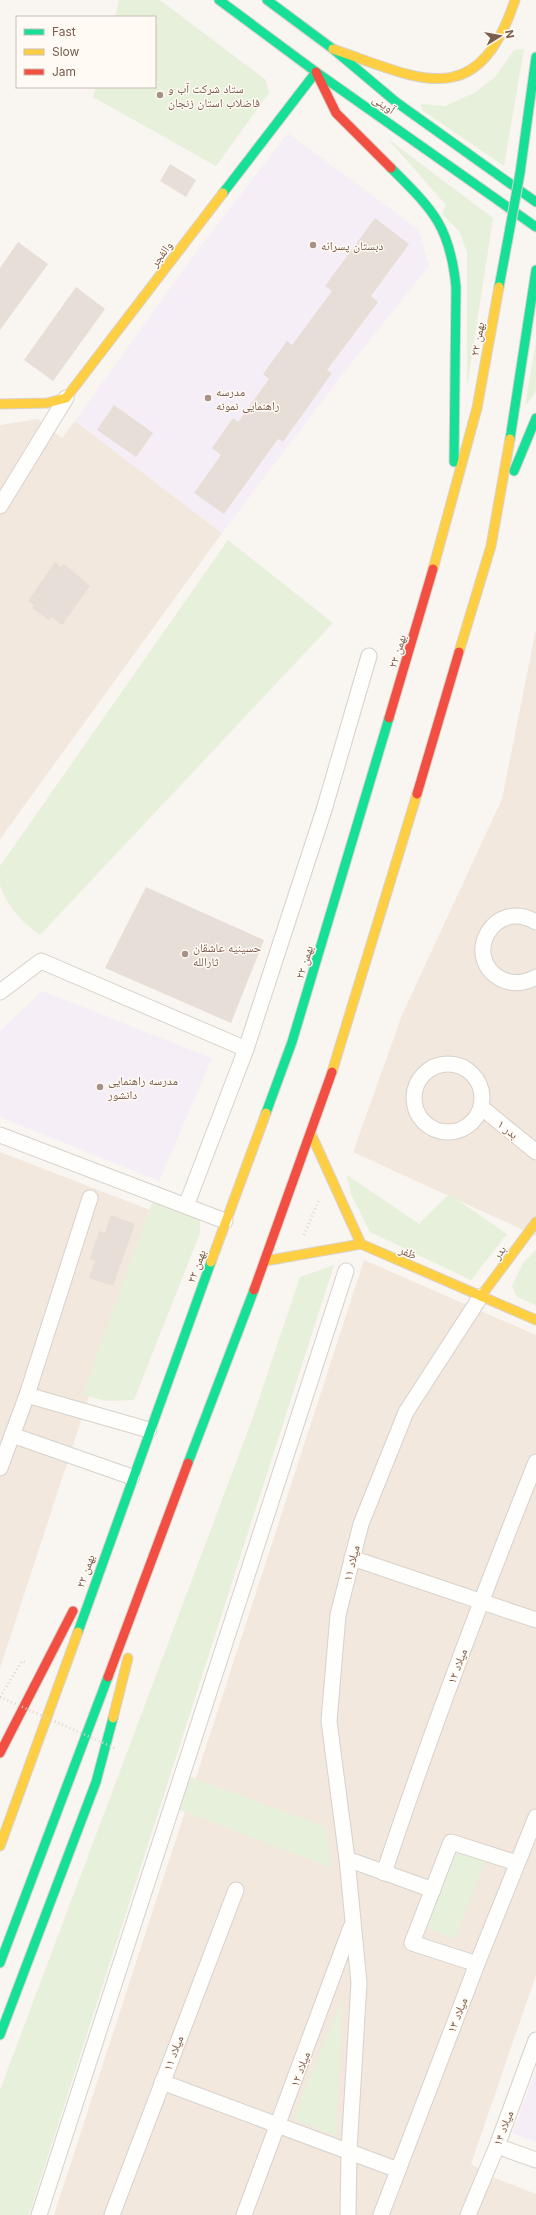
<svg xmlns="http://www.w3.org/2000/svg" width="536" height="2215" font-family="Inter,'Noto Naskh Arabic',sans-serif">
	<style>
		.residential { fill: #f2e8de }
		.education { fill: #f6eef6 }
		.green { fill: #e7f0db }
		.building { fill: #e6ded7 }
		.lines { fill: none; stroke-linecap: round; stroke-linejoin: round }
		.street-casing { stroke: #d7d1cb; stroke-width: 17 }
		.fast-casing { stroke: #d9d2cb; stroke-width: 11 }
		.slow-casing { stroke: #d9d2cb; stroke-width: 11 }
		.jam-casing { stroke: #d9d2cb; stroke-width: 11 }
		.path { stroke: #dcd5d0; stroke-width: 2.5; stroke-dasharray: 1 3; stroke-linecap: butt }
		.street { stroke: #fefefd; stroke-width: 15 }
		.fast { stroke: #16e098; stroke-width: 9 }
		.slow { stroke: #ffcf43; stroke-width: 9 }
		.jam { stroke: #f24e42; stroke-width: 9 }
		.fast-bridge-casing { stroke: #dad1cc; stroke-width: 11; stroke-linecap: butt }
		.path-bridge { stroke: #dcd5d0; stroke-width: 2.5; stroke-dasharray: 1 3; stroke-linecap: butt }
		.fast-bridge { stroke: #16e098; stroke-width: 9 }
		.poi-dot { fill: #a69286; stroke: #fffaf3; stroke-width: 1.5 }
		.labels { text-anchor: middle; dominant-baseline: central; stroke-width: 3; stroke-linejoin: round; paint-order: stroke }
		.poi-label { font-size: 12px; fill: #7a5c4d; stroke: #fffaf3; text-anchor: start }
		.street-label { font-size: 12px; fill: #7a5c4d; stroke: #fffaf3 }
	</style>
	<rect width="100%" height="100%" fill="#f9f5f0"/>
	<g class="residential">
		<polygon points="38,419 62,438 75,421 222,533 0,839 0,425"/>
		<polygon points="536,629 536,1236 353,1152 402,1015 502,799"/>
		<polygon points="0,1152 150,1210 0,1668"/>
		<polygon points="364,1260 536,1335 536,1975 471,2164 497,2179 536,2194 536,2215 54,2215"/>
	</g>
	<g class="education">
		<polygon points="288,133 419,230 429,266 342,375 222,533 75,421 191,259"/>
		<polygon points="42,991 212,1058 159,1181 0,1117 0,1031"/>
		<polygon points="536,2071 536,2142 512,2133"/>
	</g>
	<g class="green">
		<polygon points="119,0 160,0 266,80 269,93 216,166 93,97 96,87 155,87 155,17 115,17"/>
		<polygon points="524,49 504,166 422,110 421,104 445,106 476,92 495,77 514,50"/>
		<polygon points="388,139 493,218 467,388 467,252 459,231 442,214 446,205"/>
		<polygon points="536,341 536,392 525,406"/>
		<path d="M228,540L333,623L40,935C22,923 7,906 0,885C0,879 0,871 0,866Z"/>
		<polygon points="347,1175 419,1224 449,1194 507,1234 471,1280 370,1232 351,1194"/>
		<polygon points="152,1203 168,1206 200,1220 200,1233 134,1400 107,1401 82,1395"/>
		<polygon points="536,1250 536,1305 517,1297 512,1286 523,1263"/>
		<polygon points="334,1265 29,2215 0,2215 0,2090 252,1420 300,1277"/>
		<polygon points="188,1776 326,1827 331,1868 178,1809"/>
		<polygon points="454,1848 486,1859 455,1939 425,1927"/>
		<polygon points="342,1999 336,2136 293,2119"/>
	</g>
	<g class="building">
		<polygon points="170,164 196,180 186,197 160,181"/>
		<polygon points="375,218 409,244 371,296 378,302 327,370 332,373 283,442 278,439 224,514 194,493 221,455 212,448 233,418 238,422 269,379 263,374 287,341 292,345 332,291 325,286"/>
		<polygon points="18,242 48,264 0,330 0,268"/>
		<polygon points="76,287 105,309 53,381 24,360"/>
		<polygon points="114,405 153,433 136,457 97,430"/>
		<polygon points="55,562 61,567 64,564 90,586 62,625 52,617 49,620 32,608 34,605 28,601"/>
		<polygon points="146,887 264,940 231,1023 105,968"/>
		<polygon points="111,1215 135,1224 113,1286 89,1278 95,1261 90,1259 99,1231 105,1233"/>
	</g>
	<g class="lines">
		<g class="street-casing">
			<g id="street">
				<polyline points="0,506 66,398"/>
				<path d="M536,922C494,897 461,957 501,979C513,985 525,983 536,977"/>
				<polyline points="0,992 41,961 246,1049"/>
				<circle cx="448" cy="1098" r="34"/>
				<polyline points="481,1107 536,1152"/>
				<polyline points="0,1135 225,1221"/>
				<polyline points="186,1206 246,1049 324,810 369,656"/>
				<polyline points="27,1395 149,1430"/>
				<polyline points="12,1435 132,1477"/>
				<polyline points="0,1468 27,1395 90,1198"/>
				<polyline points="352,1558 536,1620"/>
				<polyline points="347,1859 433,1890"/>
				<path d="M384,1873C430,1734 482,1597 536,1462"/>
				<polyline points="477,1964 412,1943 451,1842 517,1863"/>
				<polyline points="162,2082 398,2170"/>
				<polyline points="497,2146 536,2160"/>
				<polyline points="39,2215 346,1271"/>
				<polyline points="112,2215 236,1890"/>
				<polyline points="244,2215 351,1927"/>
				<polyline points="348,2215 349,2151 359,1983 347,1859 329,1721 338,1615 361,1524 406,1412 481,1296"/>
				<polyline points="381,2215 477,1964 536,1817"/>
				<polyline points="468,2215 497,2146 536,2040"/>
			</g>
		</g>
		<g class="fast-casing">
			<g id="fast">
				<polyline points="219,0 316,72 536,227"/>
				<polyline points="267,0 333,49 396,102 536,202"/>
				<path d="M391,168C433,210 450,226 456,287L454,462"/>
				<polyline points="520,173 536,57"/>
				<polyline points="223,193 316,72"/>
				<polyline points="499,287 510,228"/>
				<polyline points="510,439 536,270"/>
				<polyline points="514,471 536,418"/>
				<polyline points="266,1113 292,1042 389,718"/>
				<polyline points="188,1463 254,1290"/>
				<polyline points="78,1632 211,1262"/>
				<polyline points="0,1963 108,1677"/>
				<polyline points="0,2035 96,1782 113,1718"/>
			</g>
		</g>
		<g class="slow-casing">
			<g id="slow">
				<path d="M333,49C420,79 477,114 515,0"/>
				<polyline points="0,404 47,403 66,398 223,193"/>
				<polyline points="433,569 477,408 499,287"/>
				<polyline points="459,652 491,546 510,439"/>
				<polyline points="332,1072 417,794"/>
				<polyline points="311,1134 361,1244"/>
				<polyline points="265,1261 361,1244 536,1320"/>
				<polyline points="211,1262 266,1113"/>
				<polyline points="481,1296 536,1222"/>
				<polyline points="113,1718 128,1658"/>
				<polyline points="0,1846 78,1632"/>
			</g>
		</g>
		<g class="jam-casing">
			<g id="jam">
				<polyline points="316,72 336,113 391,168"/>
				<polyline points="389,718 433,569"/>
				<polyline points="417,794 459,652"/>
				<polyline points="254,1290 332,1072"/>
				<polyline points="108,1677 188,1463"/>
				<polyline points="0,1753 73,1611"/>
			</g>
		</g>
		<g class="path">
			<polyline points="304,1235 319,1200"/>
			<polyline points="0,1697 22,1661 25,1662"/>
		</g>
		<use href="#street" class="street"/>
		<use href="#fast" class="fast"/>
		<use href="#slow" class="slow"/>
		<use href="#jam" class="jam"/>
		<g class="fast-bridge-casing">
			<polyline id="fast-bridge" points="510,228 520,173"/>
		</g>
		<polyline class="path-bridge" points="0,1697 117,1749"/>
		<use href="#fast-bridge" class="fast-bridge"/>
	</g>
	<g class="poi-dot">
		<circle cx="160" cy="95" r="4"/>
		<circle cx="313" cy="245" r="4"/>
		<circle cx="208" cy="398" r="4"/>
		<circle cx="185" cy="954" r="4"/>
		<circle cx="100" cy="1087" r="4"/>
	</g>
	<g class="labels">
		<g class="poi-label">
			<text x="168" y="88">ستاد شرکت آب و<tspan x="168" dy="14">فاضلاب استان زنجان</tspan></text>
			<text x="321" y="245">دبستان پسرانه</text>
			<text x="216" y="391">مدرسه<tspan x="216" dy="14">راهنمایی نمونه</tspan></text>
			<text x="193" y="947">حسینیه عاشقان<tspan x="193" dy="14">ثارالله</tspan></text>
			<text x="108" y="1080">مدرسه راهنمایی<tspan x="108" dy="14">دانشور</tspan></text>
		</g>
		<g class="street-label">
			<text transform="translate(384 104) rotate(35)">آوینی</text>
			<text transform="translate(161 254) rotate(-53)">والفجر</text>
			<text transform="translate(477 339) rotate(-80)">۲۲ بهمن</text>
			<text transform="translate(397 651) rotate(-73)">۲۲ بهمن</text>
			<text transform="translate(304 962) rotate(-73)">۲۲ بهمن</text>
			<text transform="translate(508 1129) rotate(39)">بدر ۱</text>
			<text transform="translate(408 1252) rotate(23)">ظفر</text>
			<text transform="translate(499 1252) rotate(-53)">بدر</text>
			<text transform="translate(196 1266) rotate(-70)">۲۲ بهمن</text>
			<text transform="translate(351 1563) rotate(-76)">میلاد ۱۱</text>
			<text transform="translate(85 1571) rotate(-71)">۲۲ بهمن</text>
			<text transform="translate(457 1666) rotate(-70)">میلاد ۱۲</text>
			<text transform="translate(457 2015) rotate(-69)">میلاد ۱۳</text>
			<text transform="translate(173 2053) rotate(-69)">میلاد ۱۱</text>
			<text transform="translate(300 2069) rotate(-70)">میلاد ۱۲</text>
			<text transform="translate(503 2128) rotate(-69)">میلاد ۱۴</text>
		</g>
	</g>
	<rect x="16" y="16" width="140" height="72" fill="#fffaf3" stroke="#cabbb1"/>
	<rect x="24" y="29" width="20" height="6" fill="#16e098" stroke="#cabbb1"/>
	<text x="52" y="36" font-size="12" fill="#7a5c4d">Fast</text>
	<rect x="24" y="49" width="20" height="6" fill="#ffcf43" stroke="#cabbb1"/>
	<text x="52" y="56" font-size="12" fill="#7a5c4d">Slow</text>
	<rect x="24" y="69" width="20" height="6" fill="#f24e42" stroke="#cabbb1"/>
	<text x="52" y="76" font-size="12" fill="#7a5c4d">Jam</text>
	<g transform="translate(500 36) rotate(79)" stroke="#fffaf3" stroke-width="3" paint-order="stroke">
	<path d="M0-3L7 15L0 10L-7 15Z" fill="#7a5c4d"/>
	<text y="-6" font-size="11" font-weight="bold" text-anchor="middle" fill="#7a5c4d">N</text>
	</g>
</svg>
